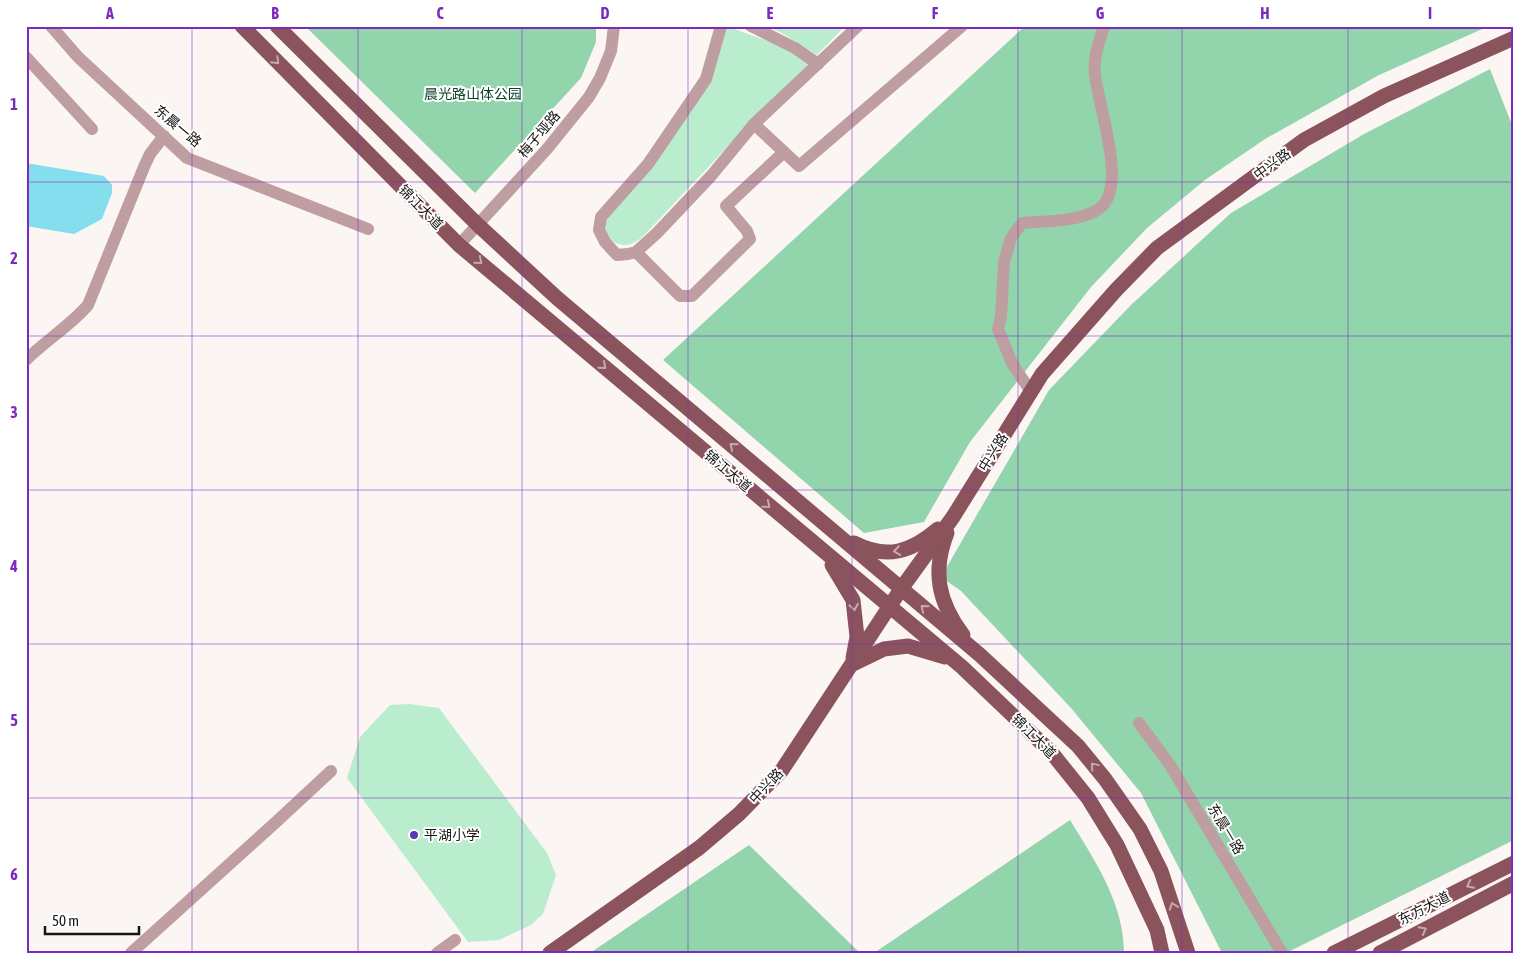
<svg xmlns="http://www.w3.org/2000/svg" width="1540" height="979" font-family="'Asap Condensed','Noto Sans SC',sans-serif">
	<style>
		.green { fill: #baedcd }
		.forest { fill: #92d4ab }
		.water { fill: #84deed }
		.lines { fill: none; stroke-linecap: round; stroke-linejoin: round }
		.minor { stroke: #bf9ea1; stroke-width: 12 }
		.major { stroke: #8b535b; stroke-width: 15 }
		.oneway { stroke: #c5a9ad }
		.grid { fill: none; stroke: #7b2cbf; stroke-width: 1; stroke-opacity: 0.55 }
		.poi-dot { fill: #553ab2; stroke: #fff; stroke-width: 2 }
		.labels { text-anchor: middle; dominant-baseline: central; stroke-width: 4; stroke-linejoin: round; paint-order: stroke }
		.park-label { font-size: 14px; fill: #0d4228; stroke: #fff }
		.street-label { font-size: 14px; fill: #181615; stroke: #fff }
		.poi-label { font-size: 14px; fill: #181615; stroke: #fff; text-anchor: start }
		.neatline { fill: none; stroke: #7b2cbf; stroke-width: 2 }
		.grid-label { font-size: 16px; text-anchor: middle; font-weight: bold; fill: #7b2cbf }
	</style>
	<rect width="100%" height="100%" fill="#fbf6f4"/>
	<g class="green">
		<path d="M726,26L784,47L809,65L727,147L649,230C644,235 639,241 633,243C623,248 609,243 606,232C605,228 606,224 606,220L661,156Z"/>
		<polygon points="766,26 845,26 817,55 782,33"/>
		<polygon points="409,704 439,708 547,853 556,875 543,914 531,925 499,940 468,942 347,778 360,737 390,705"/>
	</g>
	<g class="forest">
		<polygon points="305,26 596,26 596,42 581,78 475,193"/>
		<polygon points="1025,26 1489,26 1379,75 1265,139 1205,180 1147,228 1091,287 970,442 924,522 864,533 663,360"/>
		<polygon points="1490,69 1514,130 1514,840 1286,953 1222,953 1141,793 1071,708 961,591 941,577 1049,390 1131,305 1231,213 1364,134"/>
		<path d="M1070,820C1095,861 1124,903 1124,953H874Z"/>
		<polygon points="749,845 860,953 590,953"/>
	</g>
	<polygon class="water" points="26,163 104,176 112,185 112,193 102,219 74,234 26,226"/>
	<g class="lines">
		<g class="minor">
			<polyline points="51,26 78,57 187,158 368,229"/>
			<polyline points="721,26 706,79 648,164 601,217 599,230 605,242 617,255 628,254 636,252 657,233 711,176 754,124 858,26"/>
			<polyline points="751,26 795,48 818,64"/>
			<polyline points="26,57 92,129"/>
			<polyline points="754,124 799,166 962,26"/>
			<polyline points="459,245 547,149 589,97 600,78 611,51 614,26"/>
			<polyline points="636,252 680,296 692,296 750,239 747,231 726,206 784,152"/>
			<path d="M26,360C46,340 70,326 88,305L144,167L150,154L164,136"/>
			<path d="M1031,392L1012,363L998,329L1001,317L1004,262L1011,238L1022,223C1044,221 1082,222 1100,208C1128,187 1098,104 1095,75C1093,57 1099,43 1104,26"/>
			<polyline points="1139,723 1170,765 1282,953"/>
			<polyline points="131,953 275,823 331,771"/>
			<polyline points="437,953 455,940"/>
		</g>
		<g class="major">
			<polyline points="242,26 459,245 962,667 1051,752 1088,798 1117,845 1157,930 1162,953"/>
			<polyline points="277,26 478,225 557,298 980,655 1078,746 1105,779 1140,829 1161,871 1188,953"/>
			<path d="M947,533C932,571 938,602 963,635"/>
			<path d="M854,543C887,560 911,552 938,529"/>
			<polyline points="832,565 853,600 857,637 853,658"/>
			<polyline points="853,664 884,649 908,646 945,657"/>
			<polyline points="550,953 699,848 739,814 782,770 901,589 953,517 1042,374 1116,290 1157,248 1304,140 1384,96 1514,38"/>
			<polyline points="1334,953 1514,863"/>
			<polyline points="1380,953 1514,883"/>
		</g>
	</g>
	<defs><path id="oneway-chevron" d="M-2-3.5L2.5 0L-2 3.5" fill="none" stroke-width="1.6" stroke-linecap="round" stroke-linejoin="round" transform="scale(1.25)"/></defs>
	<g class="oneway">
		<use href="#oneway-chevron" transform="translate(276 61) rotate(45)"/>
		<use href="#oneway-chevron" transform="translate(479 261) rotate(40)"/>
		<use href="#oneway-chevron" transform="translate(603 366) rotate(41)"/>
		<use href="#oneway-chevron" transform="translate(733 446) rotate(-140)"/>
		<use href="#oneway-chevron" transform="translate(767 505) rotate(40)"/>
		<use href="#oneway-chevron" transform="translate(897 551) rotate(171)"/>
		<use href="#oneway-chevron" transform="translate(854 607) rotate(81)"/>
		<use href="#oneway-chevron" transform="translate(924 608) rotate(-140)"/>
		<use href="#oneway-chevron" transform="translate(1094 766) rotate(-130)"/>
		<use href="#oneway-chevron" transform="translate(1470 885) rotate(153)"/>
		<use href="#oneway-chevron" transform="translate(1173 906) rotate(-110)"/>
		<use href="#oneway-chevron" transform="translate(1423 930) rotate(-28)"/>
	</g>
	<path class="grid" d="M192,26V953M358,26V953M522,26V953M688,26V953M852,26V953M1018,26V953M1182,26V953M1348,26V953M26,182H1514M26,336H1514M26,490H1514M26,644H1514M26,798H1514"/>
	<circle class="poi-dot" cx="414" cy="835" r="5"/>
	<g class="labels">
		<g class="park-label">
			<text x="473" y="94">晨光路山体公园</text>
		</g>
		<g class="street-label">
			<text transform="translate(178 126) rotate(40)">东晨一路</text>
			<text transform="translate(539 134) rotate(-50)">梅子垭路</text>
			<text transform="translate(1272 164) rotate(-36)">中兴路</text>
			<text transform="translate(421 207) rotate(45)">锦江大道</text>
			<text transform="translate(993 452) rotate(-58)">中兴路</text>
			<text transform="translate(728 471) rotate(40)">锦江大道</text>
			<text transform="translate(1034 736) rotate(45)">锦江大道</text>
			<text transform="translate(766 786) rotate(-47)">中兴路</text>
			<text transform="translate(1226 829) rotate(59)">东晨一路</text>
			<text transform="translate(1424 908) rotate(-27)">东方大道</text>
		</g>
		<g class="poi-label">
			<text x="424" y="835">平湖小学</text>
		</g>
	</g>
	<rect width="1540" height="979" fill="none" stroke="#ffffff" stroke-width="55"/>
	<path d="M45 926v8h94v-8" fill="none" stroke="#181615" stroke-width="2.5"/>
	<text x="52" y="926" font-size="15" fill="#181615" stroke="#ffffff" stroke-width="4" paint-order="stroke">50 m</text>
	<rect x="28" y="28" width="1484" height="924" class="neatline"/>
	<g class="grid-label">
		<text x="110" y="19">A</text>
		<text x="275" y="19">B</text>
		<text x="440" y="19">C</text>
		<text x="605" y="19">D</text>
		<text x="770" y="19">E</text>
		<text x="935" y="19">F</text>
		<text x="1100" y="19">G</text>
		<text x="1265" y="19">H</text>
		<text x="1430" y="19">I</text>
		<text x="14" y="110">1</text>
		<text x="14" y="264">2</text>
		<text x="14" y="418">3</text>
		<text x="14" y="572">4</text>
		<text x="14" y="726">5</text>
		<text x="14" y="880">6</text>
	</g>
</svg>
